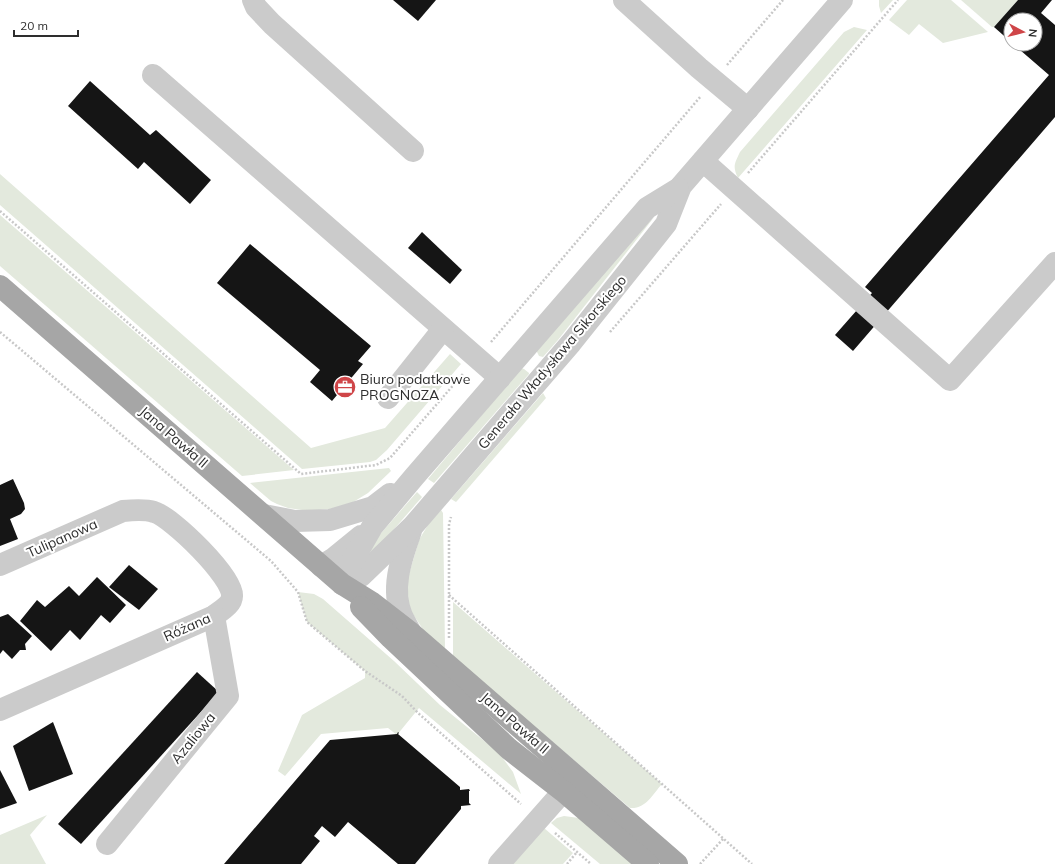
<svg xmlns="http://www.w3.org/2000/svg" width="1055" height="864" font-family="Mulish,sans-serif">
	<style>
		.green { fill: #e3e9dd }
		.building { fill: #151515 }
		.lines { fill: none; stroke-linecap: round; stroke-linejoin: round }
		.path { stroke: #c8c8c8; stroke-width: 2.5; stroke-dasharray: 2 2; stroke-linecap: butt }
		.minor { stroke: #cbcbcb; stroke-width: 22 }
		.major { stroke: #a6a6a6; stroke-width: 22 }
		.labels { text-anchor: middle; dominant-baseline: central; stroke-width: 4; stroke-linejoin: round; paint-order: stroke }
		.street-label { font-size: 14px; fill: #2e2e2e; stroke: #fff }
		.poi-label { font-size: 14px; fill: #2e2e2e; stroke: #fff; text-anchor: start }
	</style>
	<rect width="100%" height="100%" fill="#fff"/>
	<g class="green">
		<polygon points="879,0 893,0 881,13 879,6"/>
		<polygon points="907,0 951,0 988,32 943,43 919,24 909,35 889,20"/>
		<polygon points="961,0 1018,0 994,27 992,27"/>
		<path d="M854,27L867,30L738,178C732,166 735,163 740,152L844,32Z"/>
		<polygon points="0,174 311,448 385,428 450,354 461,364 387,450 376,460 370,462 302,469 0,205"/>
		<polygon points="0,215 294,470 242,476 0,266"/>
		<polygon points="655,216 558,340 543,357 539,356 536,350 626,246"/>
		<polygon points="521,368 524,369 529,373 529,374 434,483 428,479"/>
		<polygon points="543,393 546,398 457,501 456,502 451,499"/>
		<polygon points="389,468 391,471 368,493 350,504 339,508 309,511 288,508 277,504 271,501 250,483"/>
		<polygon points="417,492 422,497 375,551 371,554 369,547"/>
		<polygon points="441,510 443,513 445,648 444,653 424,631 409,608 407,581 419,540 429,523"/>
		<polygon points="298,592 314,594 323,599 394,661 440,705 499,753 513,772 521,794 419,708 397,735 388,728 321,734 285,776 278,771 302,715 365,678 365,671 307,622"/>
		<path d="M453,602L662,784C652,795 646,809 630,808L453,657Z"/>
		<polygon points="47,815 30,835 46,864 0,864 0,835"/>
		<polygon points="564,816 579,818 637,864 600,864 551,823 557,818"/>
		<polygon points="544,828 573,853 563,864 513,864"/>
	</g>
	<g class="building">
		<polygon points="393,0 436,0 418,21"/>
		<polygon points="1018,0 1052,0 1041,13 1055,25 1055,117 853,351 835,335 872,293 865,287 1049,75 1013,44 1035,44 1035,20 1011,20 1011,42 994,27"/>
		<polygon points="90,81 150,135 156,130 211,180 190,204 144,162 138,169 68,106"/>
		<polygon points="422,232 462,270 450,284 408,248"/>
		<polygon points="250,244 371,346 358,361 363,364 332,401 310,382 320,370 217,283"/>
		<polygon points="13,479 24,503 25,509 21,514 10,519 18,539 0,546 0,485"/>
		<polygon points="129,565 158,589 139,610 109,587"/>
		<polygon points="97,577 126,605 110,623 101,615 80,640 70,630 51,651 20,621 37,600 45,607 69,586 79,596"/>
		<polygon points="8,614 32,636 25,644 26,650 20,650 12,659 3,650 0,654 0,617"/>
		<polygon points="197,672 219,692 81,844 58,824"/>
		<polygon points="53,722 73,774 29,791 13,746"/>
		<polygon points="398,732 399,733 398,734 460,787 460,790 469,789 470,791 469,791 469,803 471,805 461,806 461,809 415,864 398,864 348,822 335,837 322,826 314,836 320,841 301,864 224,864 330,740 397,734"/>
		<polygon points="0,770 17,803 0,809"/>
	</g>
	<g class="lines">
		<g class="path">
			<polyline points="727,65 783,0"/>
			<polyline points="748,173 898,0"/>
			<polyline points="0,211 301,474 376,465 390,458 463,374"/>
			<polyline points="0,332 271,561 298,592 307,622 365,671 402,696 418,713 521,804"/>
			<polyline points="610,332 721,204"/>
			<polyline points="491,342 701,96"/>
			<polyline points="449,595 752,864"/>
			<polyline points="449,638 449,524 451,517"/>
			<polyline points="555,833 591,864"/>
			<polyline points="567,864 577,852"/>
			<polyline points="700,864 724,838"/>
		</g>
		<g class="minor">
			<polyline points="253,0 256,7 272,24 413,151"/>
			<polyline points="624,0 699,68 748,109"/>
			<polyline points="153,75 500,378"/>
			<polyline points="703,161 950,380 1055,263"/>
			<polyline points="388,398 443,329"/>
			<polyline points="264,515 295,521 330,520 373,507 390,494"/>
			<path d="M411,531C402,557 390,588 402,616C405,622 408,627 411,633"/>
			<path d="M0,565L123,511C133,510 145,509 154,512C172,517 234,578 232,596C232,605 220,611 214,616L0,710"/>
			<polyline points="321,566 334,558 361,536"/>
			<polyline points="342,584 361,576 413,526 571,343 666,224 681,186 842,0"/>
			<polyline points="342,584 348,569 372,527 414,477 647,208 678,189"/>
			<polyline points="107,844 228,696 214,616"/>
			<polyline points="499,864 575,778"/>
		</g>
		<g class="major">
			<polyline points="0,286 342,584 371,602 411,633 677,864"/>
			<polyline points="361,607 391,638 509,749 563,791 648,864"/>
		</g>
	</g>
	<defs>
		<g id="office-disc" transform="scale(1.15)"><circle r="9.5" fill="#cf4548" stroke="#fff"/><path d="M-6-3h4V-5.5h4V-3h4V5H-6ZM-1-4.5V-3h2v-1.5ZM-6 0V1H6V0Z" fill="#fff"/></g>
	</defs>
	<g fill-rule="evenodd">
		<use href="#office-disc" x="345" y="387"/>
	</g>
	<g class="labels">
		<g class="street-label">
			<text transform="translate(552 362) rotate(-50)">Generała Władysława Sikorskiego</text>
			<text transform="translate(174 437) rotate(41)">Jana Pawła II</text>
			<text transform="translate(62 538) rotate(-24)">Tulipanowa</text>
			<text transform="translate(187 627) rotate(-24)">Różana</text>
			<text transform="translate(515 723) rotate(41)">Jana Pawła II</text>
			<text transform="translate(193 738) rotate(-51)">Azaliowa</text>
		</g>
		<g class="poi-label">
			<text x="360" y="379">Biuro podatkowe<tspan x="360" dy="16">PROGNOZA</tspan></text>
		</g>
	</g>
	<g transform="translate(1023 32) rotate(97)"><circle r="19" fill="#ffffff" stroke="#ababab"/>
	<path d="M0-3L7 15L0 10L-7 15Z" fill="#cf4548"/>
	<text y="-6" font-size="11" font-weight="bold" text-anchor="middle" fill="#2e2e2e">N</text>
	</g>
	<path d="M14 30v6h64v-6" fill="none" stroke="#2e2e2e" stroke-width="2"/>
	<text x="20" y="30" font-size="12" fill="#2e2e2e" stroke="#ffffff" stroke-width="3" paint-order="stroke">20 m</text>
</svg>
